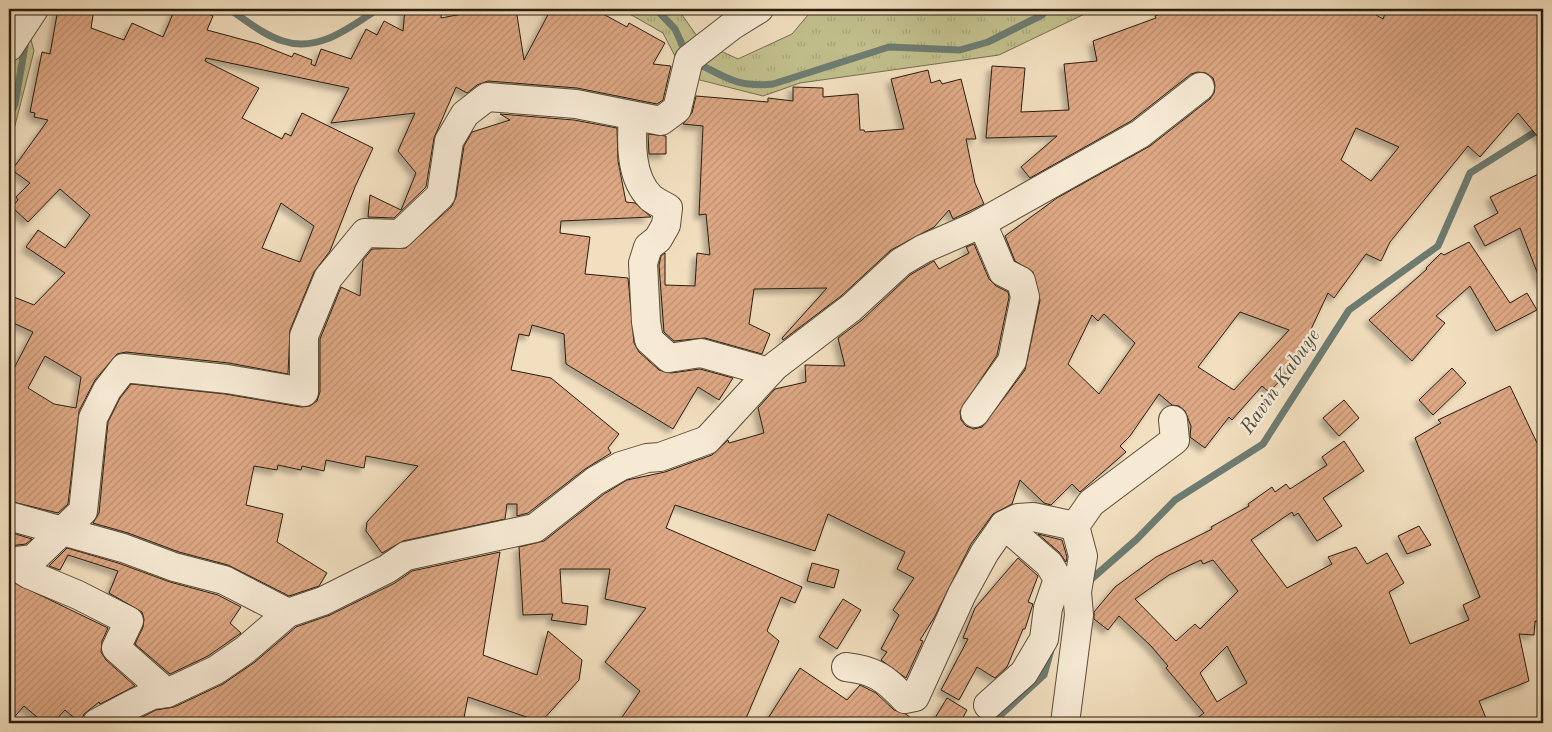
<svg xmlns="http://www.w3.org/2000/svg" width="1552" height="732" font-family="'Old Standard TT',serif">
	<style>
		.grass { fill: url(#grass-tufts); stroke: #766e4e }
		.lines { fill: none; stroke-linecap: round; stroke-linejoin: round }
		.stream { stroke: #6d7c72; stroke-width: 7 }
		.building { fill: url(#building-hatch); stroke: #291d0e; fill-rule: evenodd; filter: url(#shadow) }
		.minor-casing { stroke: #5b4e3a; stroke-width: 30 }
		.minor { stroke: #f7ead5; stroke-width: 28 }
		.labels { text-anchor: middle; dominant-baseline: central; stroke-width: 5; stroke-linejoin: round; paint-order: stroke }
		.water-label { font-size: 20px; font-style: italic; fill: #4b4d40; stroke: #f7ead5 }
	</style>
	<defs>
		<pattern id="grass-tufts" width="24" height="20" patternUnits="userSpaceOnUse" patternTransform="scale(1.25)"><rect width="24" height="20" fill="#c2c08d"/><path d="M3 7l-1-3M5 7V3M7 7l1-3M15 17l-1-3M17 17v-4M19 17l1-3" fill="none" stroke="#a7a578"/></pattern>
		<pattern id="building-hatch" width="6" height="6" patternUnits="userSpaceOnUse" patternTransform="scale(1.25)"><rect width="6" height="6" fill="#dea884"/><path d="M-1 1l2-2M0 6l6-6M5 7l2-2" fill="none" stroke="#be9071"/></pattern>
		<filter id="shadow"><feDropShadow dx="-4.5" dy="4.5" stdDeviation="2.5" flood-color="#0004"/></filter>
	</defs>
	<rect width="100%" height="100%" fill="#f2dfbf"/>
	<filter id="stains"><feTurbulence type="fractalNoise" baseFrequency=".004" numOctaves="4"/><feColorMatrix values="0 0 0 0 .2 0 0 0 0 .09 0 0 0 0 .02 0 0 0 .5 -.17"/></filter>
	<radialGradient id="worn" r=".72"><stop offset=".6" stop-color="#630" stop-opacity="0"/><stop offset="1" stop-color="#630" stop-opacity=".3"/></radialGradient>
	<g class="grass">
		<polygon points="9,9 23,9 34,51 9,149"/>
		<polygon points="621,9 678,9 701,42 738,59 792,34 813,9 1095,9 999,55 800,83 763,96 696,79 676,58 663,33"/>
	</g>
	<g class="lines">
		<g class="stream">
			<path d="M229,9C246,20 263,35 283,41C319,53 350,27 378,9"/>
			<polyline points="656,9 675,29 686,53"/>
			<path d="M695,62C725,77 738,88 773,84L889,47L960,50L988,42L1042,15L1047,9"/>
			<polyline points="9,117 15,104 26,40"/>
			<polyline points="1088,582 1137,539 1175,500 1263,444 1349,310 1438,246 1470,173 1543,127"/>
			<polyline points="992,723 1044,675 1051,650"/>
		</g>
	</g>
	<g class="building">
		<path d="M58,9H94L91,28L124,40L132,23L163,37L175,9H197L213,16L207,30L259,44L292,57L294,53L312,60L311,64L315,66L321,49L351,59L366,29L377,35L384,21L403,31L405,9H442L441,18L488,9H516L524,60L551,9H594L627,27L629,23L665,43L653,64L671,66L663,100L657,104L577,88L488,81L477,85L467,93L456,87L434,138L426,187L394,218L368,217L370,195L401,210L416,173L398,151L415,113L331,123L349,88L206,58L205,61L259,88L242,118L282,139L285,133L291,136L302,113L373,148L355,187L330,251L314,272L290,330L288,374L229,363L126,352L117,354L95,380L79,411L68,504L58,513L9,501V372H12L33,332L9,321V295L34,305L65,273L26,247L38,230L65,248L90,215L60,189L28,222L12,207L18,200L16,197L30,183L12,170L48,120L34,117L35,113L30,112L42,52L50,54ZM281,203L314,226L300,262L262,248ZM45,356L81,377L76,408L54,404L28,388Z"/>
		<path d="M1172,9H1366L1383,19L1387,9H1543V143L1518,113L1480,157L1468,146L1390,242L1381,261L1366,254L1334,298L1328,293L1306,340L1313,346L1269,392L1262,386L1232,420L1229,417L1205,448L1190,437L1191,426L1185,411L1179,406L1172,405L1159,394L1130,436L1120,446L1126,452L1080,492L1072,484L1051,505L1044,503L1020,480L1012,504L993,514L971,544L934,618L920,640L923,641L906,678L881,660L887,652L881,649L899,615L893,610L914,578L897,569L905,552L828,514L815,551L675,505L666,528L802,587L795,603L781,597L767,631L779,641L744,723H618L640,691L605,662L646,608L605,599L610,569H560L562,603L588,606L586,625L551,620L553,614L523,615L519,547L544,541L604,494L627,480L665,472L712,455L728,440L729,443L764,433L758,408L775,389L806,382L805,365L845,366L838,338L862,320L910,275L934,261L939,269L969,253L966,247L974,244L989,279L996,286L1008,292L1009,297L997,355L960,411L961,420L966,426L974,429L982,427L1025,370L1040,300L1033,272L1015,261L1005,236L1057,198L1150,146L1210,99L1214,93L1215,85L1213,78L1206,73L1198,72L1191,74L1131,121L1030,178L1021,167L1057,136L986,138L992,66L1025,68L1021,112L1069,110L1064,64L1097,61L1093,41L1156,18L1155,16ZM1356,128L1399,147L1371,181L1341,160ZM1240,312L1289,330L1234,390L1198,367ZM1104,314L1135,343L1099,394L1068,364L1092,315L1098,321Z"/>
		<polygon points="928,70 931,83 940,80 942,84 961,79 976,139 966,139 975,183 984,204 953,219 949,210 934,227 891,250 841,296 783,340 782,338 827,288 754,289 749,324 770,334 762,354 705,338 674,341 664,332 659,265 661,256 665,253 665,285 695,286 697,253 710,255 706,214 699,215 703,126 683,124 692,113 696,96 768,102 768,98 793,101 793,87 823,88 823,97 858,94 860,130 864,130 865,132 904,129 891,79"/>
		<polygon points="500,114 574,120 617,128 618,161 626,202 635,203 651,217 561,221 560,233 590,237 585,274 628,278 634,343 639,352 659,370 671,373 700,369 733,378 719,400 698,387 673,429 566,364 564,334 532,325 529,336 519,334 511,370 551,378 619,434 608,448 611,453 585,469 528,513 517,516 517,504 507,504 505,519 403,541 382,553 366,531 367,522 418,466 366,456 364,468 326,460 324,471 302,466 301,470 278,465 277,470 254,466 246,505 283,514 277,542 327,573 319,586 289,596 228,565 179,552 128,533 93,523 99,513 108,422 120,398 131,384 225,394 301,407 310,406 317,401 320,392 320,339 341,287 360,296 363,260 372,249 406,248 452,206 456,197 464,146 472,132 510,120"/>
		<polygon points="648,134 666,136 666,154 649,154"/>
		<polygon points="1543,172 1543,284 1542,285 1520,228 1485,246 1474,226 1498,213 1490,197"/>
		<polygon points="1469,242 1510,303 1527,293 1537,310 1496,331 1470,286 1436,316 1445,323 1412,361 1369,320 1427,269 1426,268 1441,253 1444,255"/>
		<polygon points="1452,368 1466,383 1433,415 1419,400"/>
		<path d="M1510,386L1537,443L1543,440V622L1535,621L1534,635L1519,634L1529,681L1479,701L1488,723H1191L1204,713L1166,668L1168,666L1151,646L1119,616L1108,630L1094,619V612L1115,587L1156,557L1212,529L1211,527L1249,506L1248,504L1272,487L1275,492L1286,484L1290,489L1327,465L1322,457L1344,441L1364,471L1323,498L1342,526L1317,541L1298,513L1294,516L1292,512L1251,540L1287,588L1332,564L1328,557L1356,547L1367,564L1387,553L1404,583L1389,592L1410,644L1469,620L1463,605L1480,597L1415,438L1441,423L1438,420ZM1201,560L1203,564L1213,560L1238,591L1200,629L1195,624L1176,641L1135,599L1169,575ZM1227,646L1247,683L1217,702L1200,673Z"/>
		<polygon points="1344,400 1359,418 1339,436 1323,418"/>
		<polygon points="1419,526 1431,545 1407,554 1398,536"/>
		<polygon points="9,532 32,539 26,544 9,546"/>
		<polygon points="1038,534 1062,540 1067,557 1066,562 1059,552"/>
		<polygon points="67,548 118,563 170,582 218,595 241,607 230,623 241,633 208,656 170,674 135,644 143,627 144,619 142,612 109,593 118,571 68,555 60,570 49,566"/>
		<polygon points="500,552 483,655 537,675 548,631 582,660 579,680 541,722 468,697 463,723 132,722 156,710 174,707 223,684 255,662 296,627 330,615 395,583 412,571"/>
		<polygon points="1018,558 1038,576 1028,602 1033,604 1025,629 1023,629 1007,667 995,678 977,667 959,700 941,690 968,639 963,638 975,608"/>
		<polygon points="812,563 839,570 834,588 807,581"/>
		<polygon points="9,580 108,628 102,641 101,652 106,660 135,686 100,704 99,702 84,714 80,723 65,710 53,723 44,723 24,706 9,723"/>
		<polygon points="843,599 861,610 837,649 819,637"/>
		<polygon points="800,668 847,700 860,685 876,693 894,710 906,714 917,723 765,723"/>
		<polygon points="947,698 967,710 960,723 932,723"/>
	</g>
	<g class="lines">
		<g class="minor-casing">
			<g id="minor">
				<polyline points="9,47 34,9"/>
				<path d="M633,116C631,142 630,178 651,198C656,202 663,205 668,208L666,225L658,239L648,247L643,263L646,322L649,340L669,358L701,353L769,372"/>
				<polyline points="975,413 1012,361 1025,297 1021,281 1003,272 986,232 976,226"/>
				<polyline points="9,516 123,548 174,567 224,580 288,613"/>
				<polyline points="9,562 33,559 83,511 93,418 107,390 124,368 227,379 304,392 304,336 328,278 365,233 400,234 441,195 449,141 465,114 487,97 576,104 661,121 677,109 689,59 733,25 759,9"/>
				<polyline points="9,562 28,574 78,595 129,621 116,648 167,693"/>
				<path d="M846,667C875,670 886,679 905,699L915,697L962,594L985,552L1004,525L1018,518L1033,517L1075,526"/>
				<polyline points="988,705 1024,673 1044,639 1048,608 1058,579 1049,564 1004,525"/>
				<polyline points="97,723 133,704 152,695 167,693 216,670 245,650 288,613 323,601 387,569 406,556 535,528 595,481 621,466 647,458 660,457 707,440 775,366 851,308 901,262 923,249 976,226 1140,134 1200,87"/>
				<polyline points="1065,723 1079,615 1077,592 1083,556 1075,526 1091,503 1175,440 1173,420"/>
			</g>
		</g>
		<use href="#minor" class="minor"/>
	</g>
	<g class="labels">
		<g class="water-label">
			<text transform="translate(1281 382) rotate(-55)">Ravin Kabuye</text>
		</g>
	</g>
	<rect width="1552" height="732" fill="none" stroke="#f2dfbf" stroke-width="30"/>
	<rect x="10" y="10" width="1532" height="712" fill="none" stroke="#291d0e" stroke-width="2.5"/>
	<rect x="15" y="15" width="1522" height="702" fill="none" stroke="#291d0e"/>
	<rect width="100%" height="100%" filter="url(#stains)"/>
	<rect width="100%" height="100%" fill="url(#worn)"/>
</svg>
